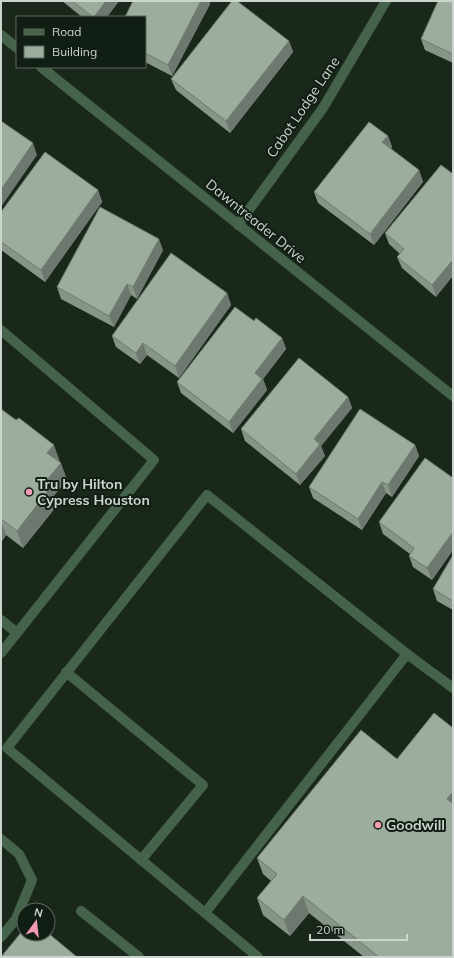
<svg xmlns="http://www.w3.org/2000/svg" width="454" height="958" font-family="Mulish,sans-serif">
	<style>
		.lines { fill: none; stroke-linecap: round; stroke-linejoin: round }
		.lane { stroke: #45634a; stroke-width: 10 }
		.street { stroke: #45634a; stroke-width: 10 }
		.wall { fill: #869588 }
		.shaded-wall { fill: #6d796f }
		.building { fill: #9cad9e; stroke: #6d796f }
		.poi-dot { fill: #f19ab3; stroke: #111e13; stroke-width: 1.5 }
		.labels { text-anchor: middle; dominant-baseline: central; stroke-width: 4; stroke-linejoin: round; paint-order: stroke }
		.street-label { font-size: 14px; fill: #ccd5cd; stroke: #111e13 }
		.poi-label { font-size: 14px; font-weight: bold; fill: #ccd5cd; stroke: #111e13; text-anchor: start }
	</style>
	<rect width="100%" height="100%" fill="#1a281c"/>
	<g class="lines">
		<g class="lane">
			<polyline points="1,330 154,460 17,633"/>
			<polyline points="1,620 17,633 1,653"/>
			<polyline points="66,672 203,785 141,860"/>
			<polyline points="1,839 19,854 32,880 16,919 1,937"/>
			<polyline points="81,911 139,957"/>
			<polyline points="205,913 7,748 207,495 407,654"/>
			<polyline points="258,957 205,913 407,654 453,688"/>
		</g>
		<g class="street">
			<polyline points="1,35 17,48"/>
			<polyline points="41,67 453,396"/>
			<polyline points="238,225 323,108 386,1"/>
		</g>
	</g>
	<g class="wall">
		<polygon points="62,1 119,1 107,17 82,17"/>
		<polygon points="133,1 209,1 210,4 172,76 145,62 145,17"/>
		<polygon points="453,1 453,63 425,50 421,39"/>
		<polygon points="289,41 293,52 230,133 176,90 171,79"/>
		<polygon points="388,136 392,147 391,149 419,170 423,182 374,245 318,203 314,192"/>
		<polygon points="441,165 436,297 402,268 397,257 400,254 389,244 385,233"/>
		<polygon points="98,190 102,202 45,282 1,250 1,212"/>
		<polygon points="163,250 137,299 131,295 114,327 61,299 57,287"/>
		<polygon points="227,293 231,305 179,378 147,355 140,364 116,347 112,336"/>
		<polygon points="254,321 282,338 286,349 263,379 267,390 233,433 181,393 177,382"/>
		<polygon points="348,397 352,408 321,446 325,456 300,485 245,441 241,429"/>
		<polygon points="1,409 60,462 67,480 51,499 55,508 23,548 6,535 2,541 1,541"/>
		<polygon points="415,445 419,456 392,497 386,493 362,530 313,498 309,487"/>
		<polygon points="453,478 453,550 432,580 413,567 409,556 410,554 383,534 379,522"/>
		<polygon points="453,555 453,610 437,601 433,589"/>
		<polygon points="257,858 453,957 364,957 309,913 290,936 263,915 257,898 271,881 263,874"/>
	</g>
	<g class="shaded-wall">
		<polygon points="106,1 119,1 107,17 94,17"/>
		<polygon points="201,1 209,1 210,4 172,76 168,65"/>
		<polygon points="289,41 293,52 230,133 226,121"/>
		<polygon points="388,136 392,147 387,154 382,142"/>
		<polygon points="33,143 37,155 1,207 1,190"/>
		<polygon points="419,170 423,182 374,245 370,234"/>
		<polygon points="98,190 102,202 45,282 41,270"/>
		<polygon points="159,239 163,250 137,299 133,287"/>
		<polygon points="453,260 453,276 436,297 432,285"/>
		<polygon points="127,284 131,295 114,327 109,316"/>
		<polygon points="227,293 231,305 179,378 175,366"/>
		<polygon points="282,338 286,349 263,379 267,390 233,433 229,422 255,373"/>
		<polygon points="143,343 147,355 140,364 136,353"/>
		<polygon points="348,397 352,408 321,446 325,456 300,485 296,474 314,439"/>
		<polygon points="54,445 60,462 54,470 47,453"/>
		<polygon points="415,445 419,456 392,497 388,485"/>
		<polygon points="61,463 67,480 51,499 55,508 23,548 17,531 42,486"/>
		<polygon points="382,482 386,493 362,530 358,519"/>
		<polygon points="1,521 6,535 2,541 1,539"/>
		<polygon points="453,532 453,550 432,580 427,568"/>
		<polygon points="453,792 453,816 447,799"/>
		<polygon points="303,896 309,913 290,936 284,920"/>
	</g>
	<g class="building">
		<polygon points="72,1 106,1 94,17 93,17"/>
		<polygon points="133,1 201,1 168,65 145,53 145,17 125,17"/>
		<polygon points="232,1 237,1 289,41 226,121 171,79"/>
		<polygon points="438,1 453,1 453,54 421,39"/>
		<polygon points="1,121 33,143 1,190"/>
		<polygon points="369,122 388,136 382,142 419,170 370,234 314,192"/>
		<polygon points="45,152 98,190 41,270 1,242 1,212"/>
		<polygon points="441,165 453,174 453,260 432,285 397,257 404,249 385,233"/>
		<polygon points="100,207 159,239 133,287 127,284 109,316 57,287"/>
		<polygon points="171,253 227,293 175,366 143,343 136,353 112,336"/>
		<polygon points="235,307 254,321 256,318 282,338 255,373 262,379 229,422 177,382"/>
		<polygon points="299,358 348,397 314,439 320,444 296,474 241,429"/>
		<polygon points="1,409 16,420 19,418 54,445 47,453 61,463 42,486 48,491 17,531 1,519"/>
		<polygon points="360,409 415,445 388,485 382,482 358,519 309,487"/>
		<polygon points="425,458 453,478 453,532 427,568 409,556 414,548 379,522"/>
		<polygon points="453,555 453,601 433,589"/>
		<polygon points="434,713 453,728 453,792 447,799 453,804 453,957 379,957 303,896 284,920 257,898 277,874 257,858 361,730 397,759"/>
		<polygon points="24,929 24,934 48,934 48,933 77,957 1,957"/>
	</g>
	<g class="poi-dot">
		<circle cx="29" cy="492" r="4"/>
		<circle cx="378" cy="825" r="4"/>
	</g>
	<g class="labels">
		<g class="street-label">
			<text transform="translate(303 107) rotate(-56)">Cabot Lodge Lane</text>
			<text transform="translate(256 221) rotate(39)">Dawntreader Drive</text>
		</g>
		<g class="poi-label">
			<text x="37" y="484">Tru by Hilton<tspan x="37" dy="16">Cypress Houston</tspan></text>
			<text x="386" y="825">Goodwill</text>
		</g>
	</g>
	<rect width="454" height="958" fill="none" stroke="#ccd5cd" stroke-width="4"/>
	<rect x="16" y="16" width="130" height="52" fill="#111e13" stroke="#5c675d"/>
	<rect x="24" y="29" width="20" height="6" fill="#45634a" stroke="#5c675d"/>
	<text x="52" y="36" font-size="12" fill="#ccd5cd">Road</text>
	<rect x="24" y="46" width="20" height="12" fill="#9cad9e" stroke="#5c675d"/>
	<text x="52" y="56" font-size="12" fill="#ccd5cd">Building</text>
	<g transform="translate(36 922) rotate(15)"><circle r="19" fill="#111e13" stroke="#5c675d"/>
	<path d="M0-3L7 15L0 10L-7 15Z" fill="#f19ab3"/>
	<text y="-6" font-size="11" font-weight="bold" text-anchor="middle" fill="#ccd5cd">N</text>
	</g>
	<path d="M310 934v6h97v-6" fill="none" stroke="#ccd5cd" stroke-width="2"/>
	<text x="316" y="934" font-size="12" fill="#ccd5cd" stroke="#111e13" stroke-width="3" paint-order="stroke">20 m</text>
</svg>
